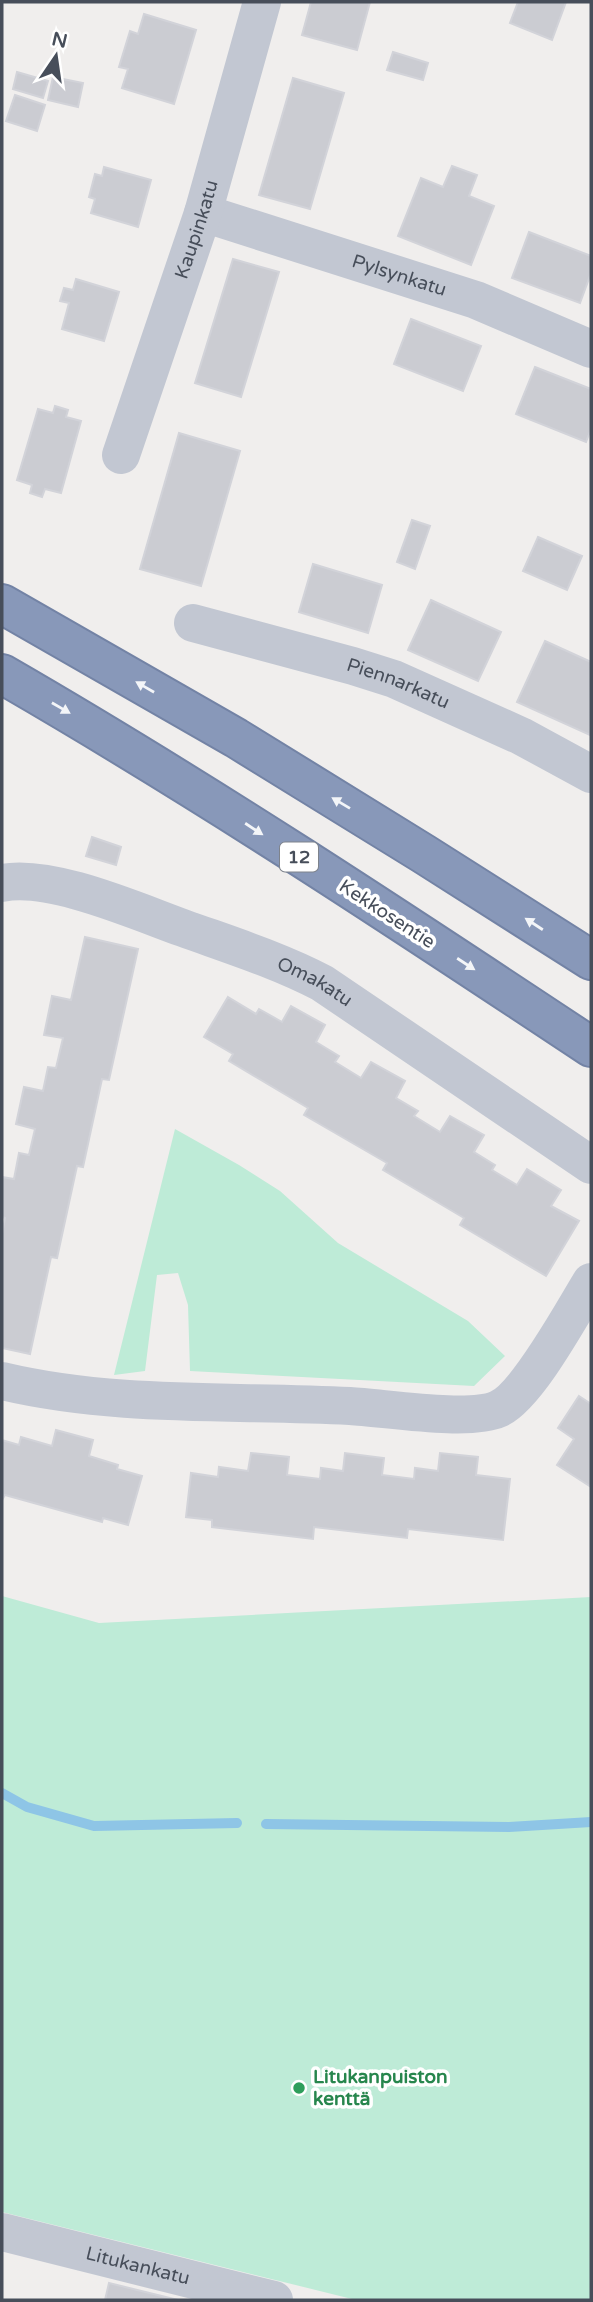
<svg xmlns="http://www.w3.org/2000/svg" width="593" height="2302" font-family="'Varela Round',sans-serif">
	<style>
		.green { fill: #beebd7 }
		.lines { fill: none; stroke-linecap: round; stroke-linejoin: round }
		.stream { stroke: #8ec5e6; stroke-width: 10 }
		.building { fill: #cbccd2; stroke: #d2d3d9; stroke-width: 2 }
		.highway-casing { stroke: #7383a5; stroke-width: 42 }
		.street { stroke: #c2c7d2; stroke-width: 38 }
		.highway { stroke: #8898b9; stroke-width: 38 }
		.oneway { fill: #f3f5f8 }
		.leisure-dot { fill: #2e9e5b; stroke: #fff; stroke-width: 2.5 }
		.labels { text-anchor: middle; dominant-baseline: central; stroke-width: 7; stroke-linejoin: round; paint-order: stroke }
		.shield { fill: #fff; stroke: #7e838c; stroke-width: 2 }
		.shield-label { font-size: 18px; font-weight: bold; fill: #474e5a }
		.street-label { font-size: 19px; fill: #474e5a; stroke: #fff }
		.leisure-label { font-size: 19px; font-weight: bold; fill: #27864d; stroke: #fff; text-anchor: start }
	</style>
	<rect width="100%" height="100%" fill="#f0eeed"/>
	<g class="green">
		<polygon points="175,1129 239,1165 280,1191 338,1243 468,1321 505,1356 474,1386 190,1371 188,1305 178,1273 157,1275 145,1371 114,1375"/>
		<polygon points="2,1596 99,1623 591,1597 591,2300 356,2300 2,2212"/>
	</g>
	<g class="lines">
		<g class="stream">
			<polyline points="2,1793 27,1807 94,1826 237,1823"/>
			<polyline points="266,1824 509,1827 591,1822"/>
		</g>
	</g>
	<g class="building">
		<polygon points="311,2 370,2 357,50 302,35"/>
		<polygon points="518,2 566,2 552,40 510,23"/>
		<polygon points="144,14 196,30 174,104 122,88 128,69 119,67 130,31 138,34"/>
		<polygon points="393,52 428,63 423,80 387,70"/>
		<polygon points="17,72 48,81 43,98 13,89"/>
		<polygon points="53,77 83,83 78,107 48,100"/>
		<polygon points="293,78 344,93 310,209 259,195"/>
		<polygon points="15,95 45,105 37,131 6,121"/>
		<polygon points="452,166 477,175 469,196 494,206 471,265 398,236 421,178 443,187"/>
		<polygon points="104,167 151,180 138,227 91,213 95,199 89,197 95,174 102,176"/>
		<polygon points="529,232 591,256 591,273 580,303 512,278"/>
		<polygon points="233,259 279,272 241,397 195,383"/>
		<polygon points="76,279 119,292 104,341 62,329 69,303 60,301 64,288 73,290"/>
		<polygon points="411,319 481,346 463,391 394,364"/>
		<polygon points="535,367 591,389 591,429 586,442 516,414"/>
		<polygon points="55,406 68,410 66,417 81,421 61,493 45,489 42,497 30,493 32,485 17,480 38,409 53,413"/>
		<polygon points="179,433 240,451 201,586 140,569"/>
		<polygon points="412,520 430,526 415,569 397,562"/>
		<polygon points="538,537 582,556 567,590 523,571"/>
		<polygon points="313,564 382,585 368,633 299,612"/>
		<polygon points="431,600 501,632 478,681 408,650"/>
		<polygon points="545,641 591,662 590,735 517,702"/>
		<polygon points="92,837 121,847 116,865 86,856"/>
		<polygon points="85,937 138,949 109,1080 102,1079 83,1167 77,1166 57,1258 51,1257 30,1354 2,1348 2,1234 5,1218 2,1217 2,1177 14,1179 19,1153 29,1155 35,1129 16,1124 24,1087 43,1091 48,1067 56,1068 63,1038 44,1035 52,996 71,1000"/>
		<polygon points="228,997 256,1014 259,1009 282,1022 291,1006 325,1025 316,1042 339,1056 335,1062 361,1078 371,1062 405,1081 396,1098 418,1111 414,1116 440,1132 450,1116 484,1135 474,1152 495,1165 492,1170 517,1185 527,1169 561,1190 551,1206 579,1221 546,1276 460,1225 464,1218 383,1170 387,1163 304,1115 308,1108 229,1061 233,1054 204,1037"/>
		<polygon points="579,1396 591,1404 591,1487 557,1465 574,1439 558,1428"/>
		<polygon points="56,1430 93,1440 89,1456 118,1465 117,1469 142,1476 128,1525 103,1518 102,1522 5,1495 2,1500 2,1440 19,1445 21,1437 52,1446"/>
		<polygon points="251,1453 289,1457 287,1475 320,1479 321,1468 343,1471 345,1453 384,1458 382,1475 414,1479 415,1468 438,1471 440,1453 478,1457 476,1475 510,1479 503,1540 408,1529 407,1538 314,1527 313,1539 212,1527 212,1520 186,1517 191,1473 218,1477 219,1467 248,1471"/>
		<polygon points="109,2283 178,2300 105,2300"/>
	</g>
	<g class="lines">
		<g class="highway-casing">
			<g id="highway">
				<polyline points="2,604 236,738 424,854 591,960"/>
				<path d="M2,674C203,790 398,919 591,1047"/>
			</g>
		</g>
		<g class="street">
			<path id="s1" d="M203,213L476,300L591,349"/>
			<path id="s2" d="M121,455L203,213L262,2"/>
			<path id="s3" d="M193,623L353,666L394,679L521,736L591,774"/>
			<path id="s4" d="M2,883C50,873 136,911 183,928C230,945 278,960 322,983L591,1165"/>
			<path d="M2,1381C115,1408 234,1400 350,1406C386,1408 469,1422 498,1409C527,1397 573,1311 591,1282"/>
			<path id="s5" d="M2,2232L274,2300"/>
		</g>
		<use href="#highway" class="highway"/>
	</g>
	<defs><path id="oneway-solid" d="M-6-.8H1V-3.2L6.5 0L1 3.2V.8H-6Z" transform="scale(1.75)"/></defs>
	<g class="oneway">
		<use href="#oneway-solid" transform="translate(145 687) rotate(-150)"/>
		<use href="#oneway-solid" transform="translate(61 708) rotate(30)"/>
		<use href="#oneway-solid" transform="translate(341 803) rotate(-149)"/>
		<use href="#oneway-solid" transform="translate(254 829) rotate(33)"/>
		<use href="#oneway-solid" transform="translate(534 924) rotate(-147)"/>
		<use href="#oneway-solid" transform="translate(466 964) rotate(33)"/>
	</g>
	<circle class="leisure-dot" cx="299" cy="2088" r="7"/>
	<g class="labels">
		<rect class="shield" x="280" y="842.5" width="38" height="29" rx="5"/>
		<g class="shield-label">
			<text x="299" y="857">12</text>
		</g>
		<g class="street-label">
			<text stroke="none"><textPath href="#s2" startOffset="238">Kaupinkatu</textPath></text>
			<text stroke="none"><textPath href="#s1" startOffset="206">Pylsynkatu</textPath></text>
			<text stroke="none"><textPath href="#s3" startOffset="214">Piennarkatu</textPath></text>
			<text transform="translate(387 914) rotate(33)">Kekkosentie</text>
			<text stroke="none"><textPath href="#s4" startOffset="331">Omakatu</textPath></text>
			<text stroke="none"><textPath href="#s5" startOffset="140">Litukankatu</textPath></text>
		</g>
		<g class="leisure-label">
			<text x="313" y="2077">Litukanpuiston<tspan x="313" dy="22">kenttä</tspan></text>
		</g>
	</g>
	<rect width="593" height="2302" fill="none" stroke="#474e5a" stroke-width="7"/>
	<g transform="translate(56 56) rotate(13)" stroke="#ffffff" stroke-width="5" paint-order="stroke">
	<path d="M0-5L12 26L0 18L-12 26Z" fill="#474e5a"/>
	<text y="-10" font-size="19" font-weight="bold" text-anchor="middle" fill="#474e5a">N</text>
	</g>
</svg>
